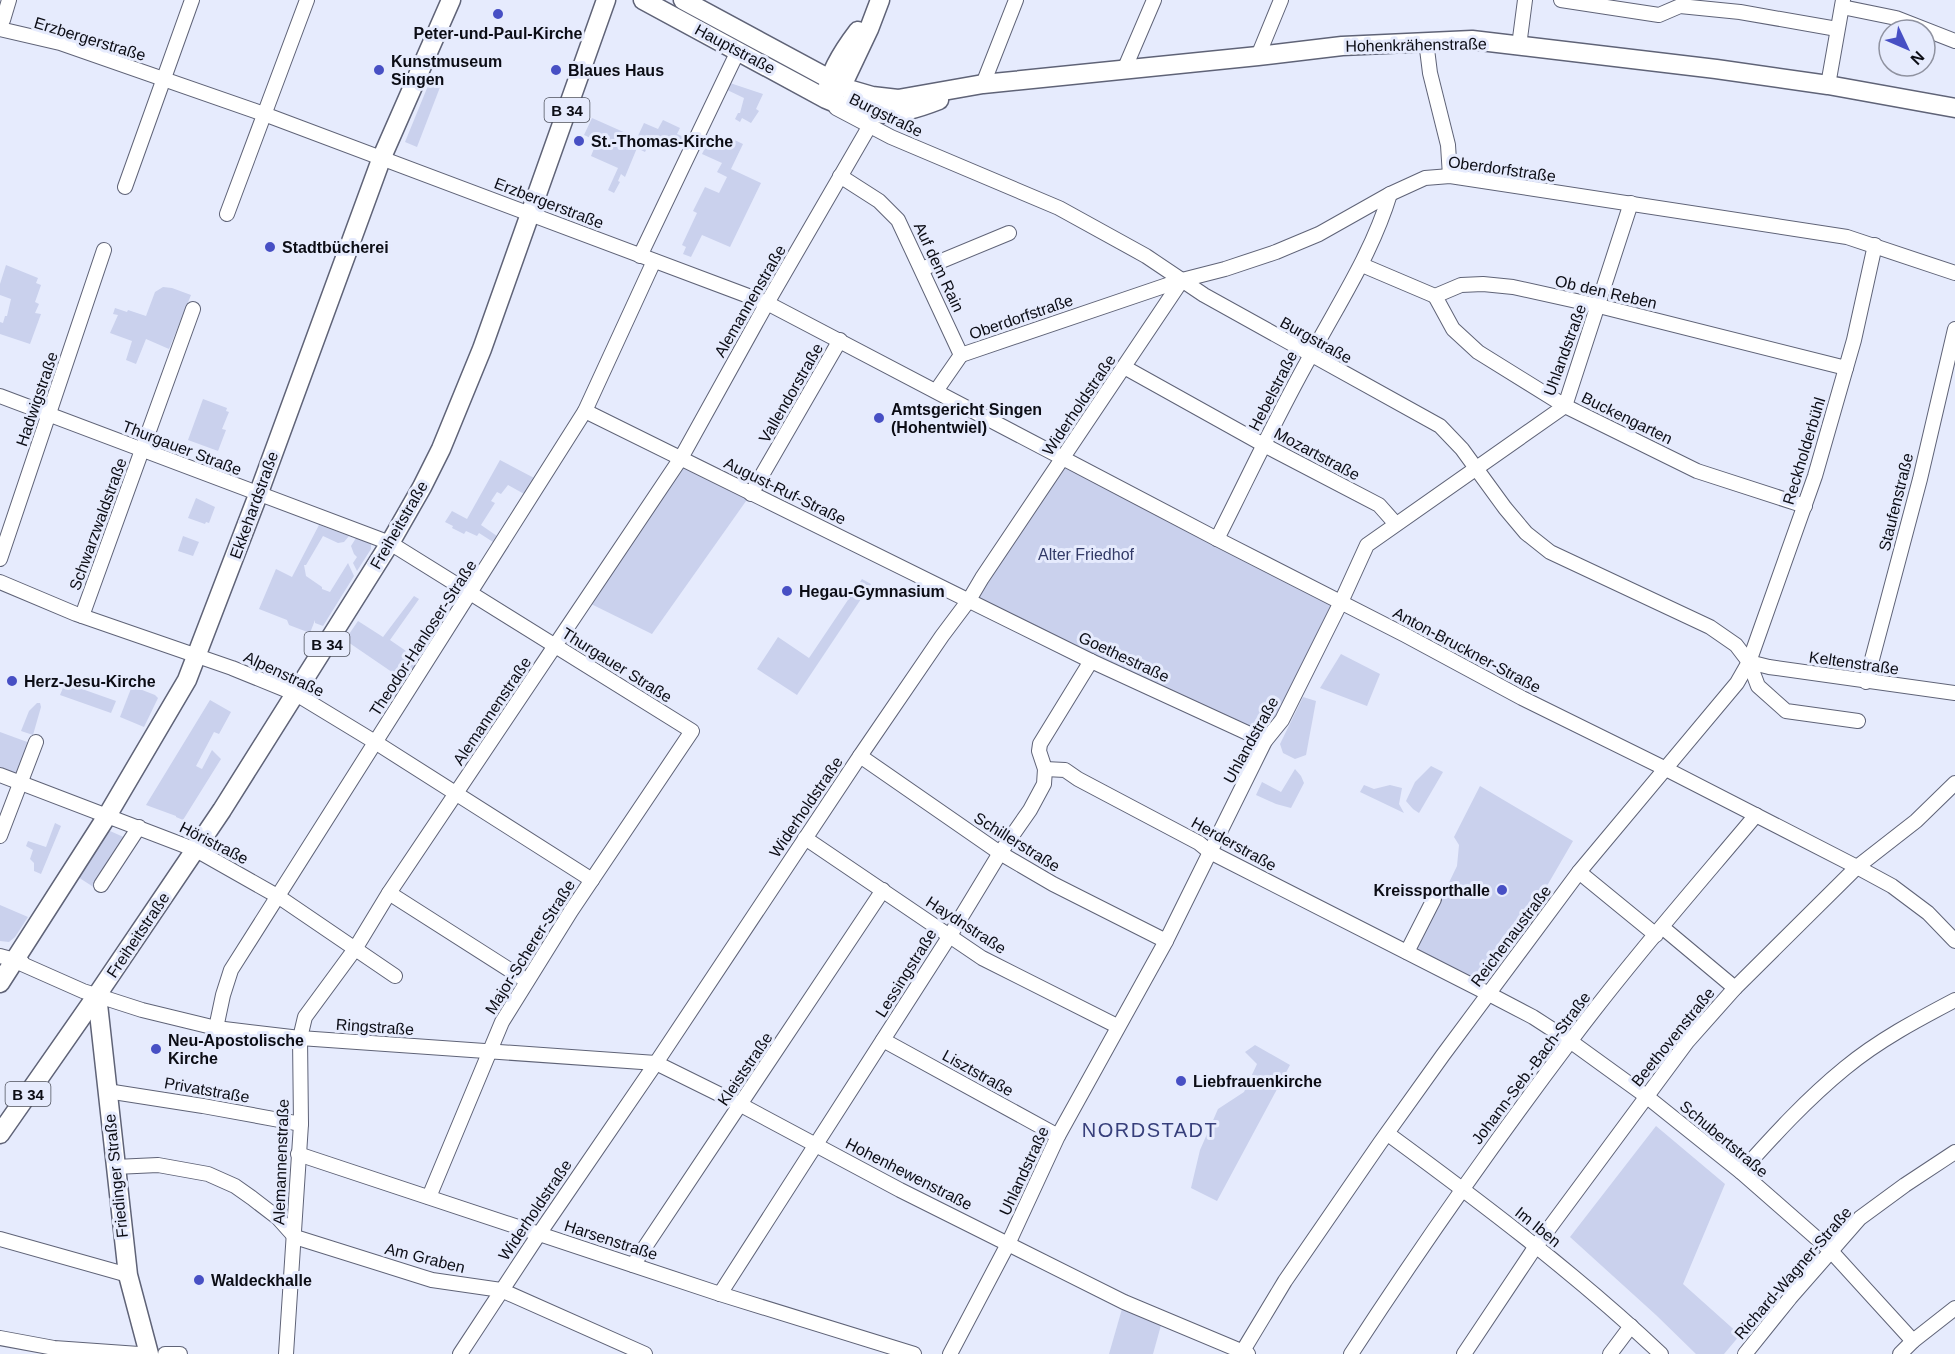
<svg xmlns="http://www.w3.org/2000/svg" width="1955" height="1354" font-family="Arial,sans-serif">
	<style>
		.green { fill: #cad1ed }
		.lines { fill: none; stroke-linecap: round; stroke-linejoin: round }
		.minor-casing { stroke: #5f6377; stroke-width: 16 }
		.major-casing { stroke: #5f6377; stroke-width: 21 }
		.minor { stroke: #fff; stroke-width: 14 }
		.major { stroke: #fff; stroke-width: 18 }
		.poi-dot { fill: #474fc4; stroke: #e6ebfd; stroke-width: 2 }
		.labels { text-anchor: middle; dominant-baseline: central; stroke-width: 6; stroke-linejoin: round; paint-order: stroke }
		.shield { fill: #e6ebfd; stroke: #4d505b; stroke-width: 1.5 }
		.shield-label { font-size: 15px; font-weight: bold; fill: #0c0d15 }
		.poi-label { font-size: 16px; font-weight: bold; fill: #0c0d15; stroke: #e6ebfd; text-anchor: start }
		.street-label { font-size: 16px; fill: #0c0d15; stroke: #e6ebfd }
		.park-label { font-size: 16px; fill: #323a67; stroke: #e6ebfd }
		.quarter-label { font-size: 20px; letter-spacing: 1.5px; fill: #373f7b; stroke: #e6ebfd }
	</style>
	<rect width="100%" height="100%" fill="#e6ebfd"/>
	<g class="green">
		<polygon points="432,76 442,82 417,147 405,142"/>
		<polygon points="727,82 763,94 756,109 759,111 751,123 742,118 740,122 735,119 738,113 740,113 744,98 723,88"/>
		<polygon points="592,118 637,138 644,123 658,129 663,120 680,128 677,134 686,138 682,147 653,135 645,152 637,148 625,177 621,174 618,181 620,182 614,193 608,190 618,168 591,156 597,141 584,135"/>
		<polygon points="728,137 743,144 731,169 761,183 730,247 702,235 691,257 683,254 686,247 682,245 697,213 693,211 705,187 719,193 727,177 717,172 722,163 702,154 709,140 722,147"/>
		<polygon points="6,265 38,278 36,283 41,285 35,302 39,304 35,313 41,314 30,344 0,334 0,322 3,323 5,316 7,316 11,299 0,295 0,284"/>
		<polygon points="163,287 172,288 191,295 169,349 146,339 136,364 126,360 132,341 110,333 118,315 113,314 115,308 127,312 128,310 146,316 155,292"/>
		<polygon points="203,399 227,408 226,411 229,412 222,429 226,430 218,451 188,440"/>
		<polygon points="681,458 751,494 652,634 585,601"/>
		<polygon points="1063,459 1341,602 1265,741 969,600"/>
		<polygon points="500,460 536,479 526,495 508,485 501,494 497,492 491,501 495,503 481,525 497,536 493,542 479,533 477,536 466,531 464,534 452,528 453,526 445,522 452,511 467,519"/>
		<polygon points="196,498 215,507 209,523 206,522 205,524 188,518"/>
		<polygon points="319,525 349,536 344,542 338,543 323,536 306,565 304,565 306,576 322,587 322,589 330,592 348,563 354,576 323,626 315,623 315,620 310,633 289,625 287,620 259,609 276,569 292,577"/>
		<polygon points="183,536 199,542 193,556 178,551"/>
		<polygon points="356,538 364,539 371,543 371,549 357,571 353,563 357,557 354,554 351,546"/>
		<polygon points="862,579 871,584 797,695 757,669 778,637 809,658"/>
		<polygon points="414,596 419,599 390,640 406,651 402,658 416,667 408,683 345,640 358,621 383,637"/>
		<polygon points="1341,654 1380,674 1367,706 1320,688"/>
		<polygon points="65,683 116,701 111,713 60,695"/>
		<polygon points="132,686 155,695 158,698 144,727 120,717"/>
		<polygon points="1303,697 1316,701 1306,755 1295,759 1283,753 1280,744"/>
		<polygon points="210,700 231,712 219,734 214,732 196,766 202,769 212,750 221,759 183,820 176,817 176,816 146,805"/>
		<polygon points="37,703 40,703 41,707 33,735 21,731 29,711"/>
		<polygon points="0,732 30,743 18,774 0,767"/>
		<polygon points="1431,766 1443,772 1419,813 1413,809 1406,801 1415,782"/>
		<polygon points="1295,769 1301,776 1304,783 1291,808 1276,804 1256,795 1262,782 1281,792"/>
		<polygon points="1364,785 1374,789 1390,785 1402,788 1399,804 1404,813 1360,792"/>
		<polygon points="1480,786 1573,841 1533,910 1504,935 1476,983 1416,951 1457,866 1459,845 1454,837"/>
		<polygon points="55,823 61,826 41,874 34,871 34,863 30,859 33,850 26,846 28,841 46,847"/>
		<polygon points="110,831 128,839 95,888 78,877 106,833"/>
		<polygon points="0,905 28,917 15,937 9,942 0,941"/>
		<polygon points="1255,1045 1290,1065 1217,1201 1191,1188 1200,1150 1218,1109 1244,1092 1257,1064 1245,1052"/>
		<polygon points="1656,1126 1725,1184 1683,1284 1740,1335 1724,1354 1696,1354 1656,1315 1570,1237"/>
		<polygon points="1124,1302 1163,1318 1153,1354 1109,1354"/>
	</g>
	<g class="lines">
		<g class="minor-casing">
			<g id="minor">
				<polyline points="1561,0 1659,15 1680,6 1740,12 1837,29"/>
				<polyline points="1842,7 1896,18 1955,41"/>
				<polyline points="3,20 9,0"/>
				<polyline points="0,29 60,43 264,114 767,303 1217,539 1405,635 1522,698 1664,768 1857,867 1892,886 1928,913 1955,941"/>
				<polyline points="1426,41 1430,73 1448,145 1450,176"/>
				<polyline points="1519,46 1525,0"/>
				<polyline points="1258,56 1281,0"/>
				<polyline points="1124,70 1154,0"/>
				<polyline points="983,84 1016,0"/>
				<polyline points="1828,85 1843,0"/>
				<polyline points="836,108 891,137 1059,208 1146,256 1204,295 1440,426 1462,449 1505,508 1526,533 1550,552 1710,627 1736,645 1749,662 1758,686 1786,711 1858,721"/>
				<polyline points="840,176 879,201 898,220 961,355 936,391"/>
				<polyline points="125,187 192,0"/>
				<polyline points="227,214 307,0"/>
				<polyline points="640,256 738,51"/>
				<polyline points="1362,265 1435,296 1461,285 1483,284 1513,287 1599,306 1846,368"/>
				<polyline points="922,269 1009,233"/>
				<polyline points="1435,296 1453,329 1478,352 1565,406 1697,471 1805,506"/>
				<polyline points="961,355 1182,280 1225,269 1276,252 1319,234 1390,194 1425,178 1450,176 1847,237 1955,273"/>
				<polyline points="1124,367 1264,445 1379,505 1395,523"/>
				<polyline points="0,396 390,543 692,731 571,911 502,1022 429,1197"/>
				<polyline points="585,411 1091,661 1265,741"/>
				<polyline points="751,494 840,340"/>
				<path d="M1217,539C1248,478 1277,415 1311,355C1340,301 1372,253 1390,194"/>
				<polyline points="0,559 104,250"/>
				<polyline points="0,582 76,614 232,668 296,694 375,742 592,880"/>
				<polyline points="82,616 193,309"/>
				<polyline points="1749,662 1769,667 1955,693"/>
				<polyline points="1866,682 1920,479 1955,329"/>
				<polyline points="860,756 1000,853 1053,884 1166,941"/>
				<polyline points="1045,769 1065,770 1078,779 1199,843 1210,852 1489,994 1533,1017 1570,1041 1646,1096 1741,1172 1830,1250 1913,1341"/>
				<polyline points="0,775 196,850 279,897 395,976"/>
				<polyline points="0,836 36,742"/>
				<polyline points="805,838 982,958 1117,1026"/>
				<polyline points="1579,872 1656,935"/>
				<polyline points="101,885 139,827"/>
				<polyline points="389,893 527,981"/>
				<polyline points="1662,927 1735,988"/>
				<polyline points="1407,952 1434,899"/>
				<polyline points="0,956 22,962"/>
				<polyline points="13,960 83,991 142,1010 216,1028 300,1038 656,1063 741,1105 900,1190 1124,1302 1248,1354"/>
				<polyline points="216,1028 223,995 231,970 585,411 654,261"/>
				<polyline points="883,1040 1058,1136"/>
				<polyline points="107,1091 203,1106 301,1124"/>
				<path d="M1388,1134C1482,1203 1576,1274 1661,1354"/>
				<polyline points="298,1154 720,1294 914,1354"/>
				<polyline points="115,1167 158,1165 208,1174 235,1186 252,1198 278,1218 295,1237 432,1280 501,1290 645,1354"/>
				<path d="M1741,1172C1774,1135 1807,1099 1845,1068C1879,1040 1917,1020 1955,1000"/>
				<polyline points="0,1239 128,1275"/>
				<polyline points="633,1265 883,890"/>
				<polyline points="720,1294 949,937 1000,853 1030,810 1044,784 1045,769 1039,751 1040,744 1091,661"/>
				<polyline points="0,1338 54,1348 139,1354"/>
				<polyline points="165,1354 180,1354"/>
				<polyline points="286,1354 301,1124 300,1038 305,1017 355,949 389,893 681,458 767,303 869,127"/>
				<polyline points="460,1354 539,1234 656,1063 860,756 942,636 969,600 982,578 1182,280"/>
				<polyline points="950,1354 1008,1244 1058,1136 1166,941 1265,741 1282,720 1341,602 1367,545 1565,406 1631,203"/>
				<polyline points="1241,1354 1285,1281 1380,1143 1443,1055 1579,872 1737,683 1749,662 1815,476 1854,340 1875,245"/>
				<path d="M1351,1354C1420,1248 1493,1144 1569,1043C1628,964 1693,890 1756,815"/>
				<polyline points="1464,1354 1536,1246 1687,1042 1735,988 1857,867 1916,821 1955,783"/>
				<polyline points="1610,1354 1631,1326"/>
				<polyline points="1745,1354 1790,1298 1860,1218 1905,1185 1955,1152"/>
				<polyline points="1900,1354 1913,1341 1955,1308"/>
			</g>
		</g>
		<g class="major-casing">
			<g id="major">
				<path d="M643,0L826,99C872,119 893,118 939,100"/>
				<polyline points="683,0 848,89 872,96 898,99 983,84 1258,56 1342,46 1472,40 1716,69 1828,85 1955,108"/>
				<path d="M827,91C830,70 845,48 858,31"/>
				<polyline points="832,94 842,86 869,29 880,0"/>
				<polyline points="0,983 107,816 187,680 258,495 382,157 451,0"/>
				<polyline points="97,995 128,1275 149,1354"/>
				<polyline points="0,1134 97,995 222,810 390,543 422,487 441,449 482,349 606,0"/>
			</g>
		</g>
		<use href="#minor" class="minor"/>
		<use href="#major" class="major"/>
	</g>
	<g class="poi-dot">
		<circle cx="498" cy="14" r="6"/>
		<circle cx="379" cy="70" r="6"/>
		<circle cx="556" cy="70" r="6"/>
		<circle cx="579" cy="141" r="6"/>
		<circle cx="270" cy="247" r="6"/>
		<circle cx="879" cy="418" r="6"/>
		<circle cx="787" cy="591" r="6"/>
		<circle cx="12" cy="681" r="6"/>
		<circle cx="1502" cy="890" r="6"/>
		<circle cx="156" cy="1049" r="6"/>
		<circle cx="1181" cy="1081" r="6"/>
		<circle cx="199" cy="1280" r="6"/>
	</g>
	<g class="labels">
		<g class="shield">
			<rect x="544.5" y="98" width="45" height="24" rx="4.5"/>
			<rect x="304.5" y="632" width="45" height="24" rx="4.5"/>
			<rect x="5.5" y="1082" width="45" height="24" rx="4.5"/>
		</g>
		<g class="shield-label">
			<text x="567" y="110">B 34</text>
			<text x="327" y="644">B 34</text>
			<text x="28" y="1094">B 34</text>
		</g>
		<g class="poi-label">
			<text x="498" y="33" text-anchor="middle">Peter-und-Paul-Kirche</text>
			<text x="391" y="61">Kunstmuseum<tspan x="391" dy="18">Singen</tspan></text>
			<text x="568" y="70">Blaues Haus</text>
			<text x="591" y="141">St.-Thomas-Kirche</text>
			<text x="282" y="247">Stadtbücherei</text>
			<text x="891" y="409">Amtsgericht Singen<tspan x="891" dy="18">(Hohentwiel)</tspan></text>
			<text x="799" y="591">Hegau-Gymnasium</text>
			<text x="24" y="681">Herz-Jesu-Kirche</text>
			<text x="1490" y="890" text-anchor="end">Kreissporthalle</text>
			<text x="168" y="1040">Neu-Apostolische<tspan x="168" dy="18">Kirche</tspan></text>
			<text x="1193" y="1081">Liebfrauenkirche</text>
			<text x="211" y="1280">Waldeckhalle</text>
		</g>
		<g class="street-label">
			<text transform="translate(90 39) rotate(17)">Erzbergerstraße</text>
			<text transform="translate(1416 45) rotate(-1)">Hohenkrähenstraße</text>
			<text transform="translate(735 49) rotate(28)">Hauptstraße</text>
			<text transform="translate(886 115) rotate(26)">Burgstraße</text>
			<text transform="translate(1502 169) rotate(8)">Oberdorfstraße</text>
			<text transform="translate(549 203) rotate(21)">Erzbergerstraße</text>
			<text transform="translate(939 267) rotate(65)">Auf dem Rain</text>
			<text transform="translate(1606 292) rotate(13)">Ob den Reben</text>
			<text transform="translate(750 301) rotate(-60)">Alemannenstraße</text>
			<text transform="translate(1021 317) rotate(-19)">Oberdorfstraße</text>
			<text transform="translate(1316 340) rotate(29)">Burgstraße</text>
			<text transform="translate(1565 350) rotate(-70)">Uhlandstraße</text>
			<text transform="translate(1273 391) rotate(-63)">Hebelstraße</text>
			<text transform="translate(791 393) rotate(-60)">Vallendorstraße</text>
			<text transform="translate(37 399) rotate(-71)">Hadwigstraße</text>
			<text transform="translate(1079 405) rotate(-56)">Widerholdstraße</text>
			<text transform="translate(1627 418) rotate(26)">Buckengarten</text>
			<text transform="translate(182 448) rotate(21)">Thurgauer Straße</text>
			<text transform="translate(1804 451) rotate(-73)">Reckholderbühl</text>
			<text transform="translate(1317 454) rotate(28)">Mozartstraße</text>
			<text transform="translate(785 491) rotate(26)">August-Ruf-Straße</text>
			<text transform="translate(1896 502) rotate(-76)">Staufenstraße</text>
			<text transform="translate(254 505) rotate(-70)">Ekkehardstraße</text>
			<text transform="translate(98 524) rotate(-70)">Schwarzwaldstraße</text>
			<text transform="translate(399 525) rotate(-60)">Freiheitstraße</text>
			<text transform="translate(423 638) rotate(-57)">Theodor-Hanloser-Straße</text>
			<text transform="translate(1467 650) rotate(28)">Anton-Bruckner-Straße</text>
			<text transform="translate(1124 657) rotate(25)">Goethestraße</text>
			<text transform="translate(1854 663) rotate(8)">Keltenstraße</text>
			<text transform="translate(617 665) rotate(32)">Thurgauer Straße</text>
			<text transform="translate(284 674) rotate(25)">Alpenstraße</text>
			<text transform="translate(492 711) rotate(-56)">Alemannenstraße</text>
			<text transform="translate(1251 740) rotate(-61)">Uhlandstraße</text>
			<text transform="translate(806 807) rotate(-56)">Widerholdstraße</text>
			<text transform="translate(1017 842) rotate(32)">Schillerstraße</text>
			<text transform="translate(214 843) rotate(27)">Höristraße</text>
			<text transform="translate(1234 844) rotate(29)">Herderstraße</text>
			<text transform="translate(966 925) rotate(33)">Haydnstraße</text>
			<text transform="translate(138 935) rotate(-56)">Freiheitstraße</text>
			<text transform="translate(1511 936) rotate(-53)">Reichenaustraße</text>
			<text transform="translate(530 947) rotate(-58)">Major-Scherer-Straße</text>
			<text transform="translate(906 973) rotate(-58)">Lessingstraße</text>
			<text transform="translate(375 1027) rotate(4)">Ringstraße</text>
			<text transform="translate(1673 1037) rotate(-51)">Beethovenstraße</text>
			<text transform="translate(1531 1068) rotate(-53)">Johann-Seb.-Bach-Straße</text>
			<text transform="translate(745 1069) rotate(-56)">Kleiststraße</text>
			<text transform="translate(978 1073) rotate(29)">Lisztstraße</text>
			<text transform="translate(207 1090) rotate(10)">Privatstraße</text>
			<text transform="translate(1724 1139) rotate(40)">Schubertstraße</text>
			<text transform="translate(281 1162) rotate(-88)">Alemannenstraße</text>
			<text transform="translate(1024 1171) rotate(-65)">Uhlandstraße</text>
			<text transform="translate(909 1174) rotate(27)">Hohenhewenstraße</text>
			<text transform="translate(116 1176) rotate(-96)">Friedinger Straße</text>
			<text transform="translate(535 1210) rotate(-56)">Widerholdstraße</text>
			<text transform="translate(1538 1227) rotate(39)">Im Iben</text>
			<text transform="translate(611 1240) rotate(18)">Harsenstraße</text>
			<text transform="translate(425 1258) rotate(14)">Am Graben</text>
			<text transform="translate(1793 1273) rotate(-49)">Richard-Wagner-Straße</text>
		</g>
		<g class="park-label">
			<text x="1086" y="554">Alter Friedhof</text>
		</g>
		<g class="quarter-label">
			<text x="1150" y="1130">NORDSTADT</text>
		</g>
	</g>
	<g transform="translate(1907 48) rotate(134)"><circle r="28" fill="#e6ebfd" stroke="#8f92a0" stroke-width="1.5"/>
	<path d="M0-4.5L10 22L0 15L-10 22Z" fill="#474fc4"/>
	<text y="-9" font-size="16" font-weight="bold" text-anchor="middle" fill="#0c0d15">N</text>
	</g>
</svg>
